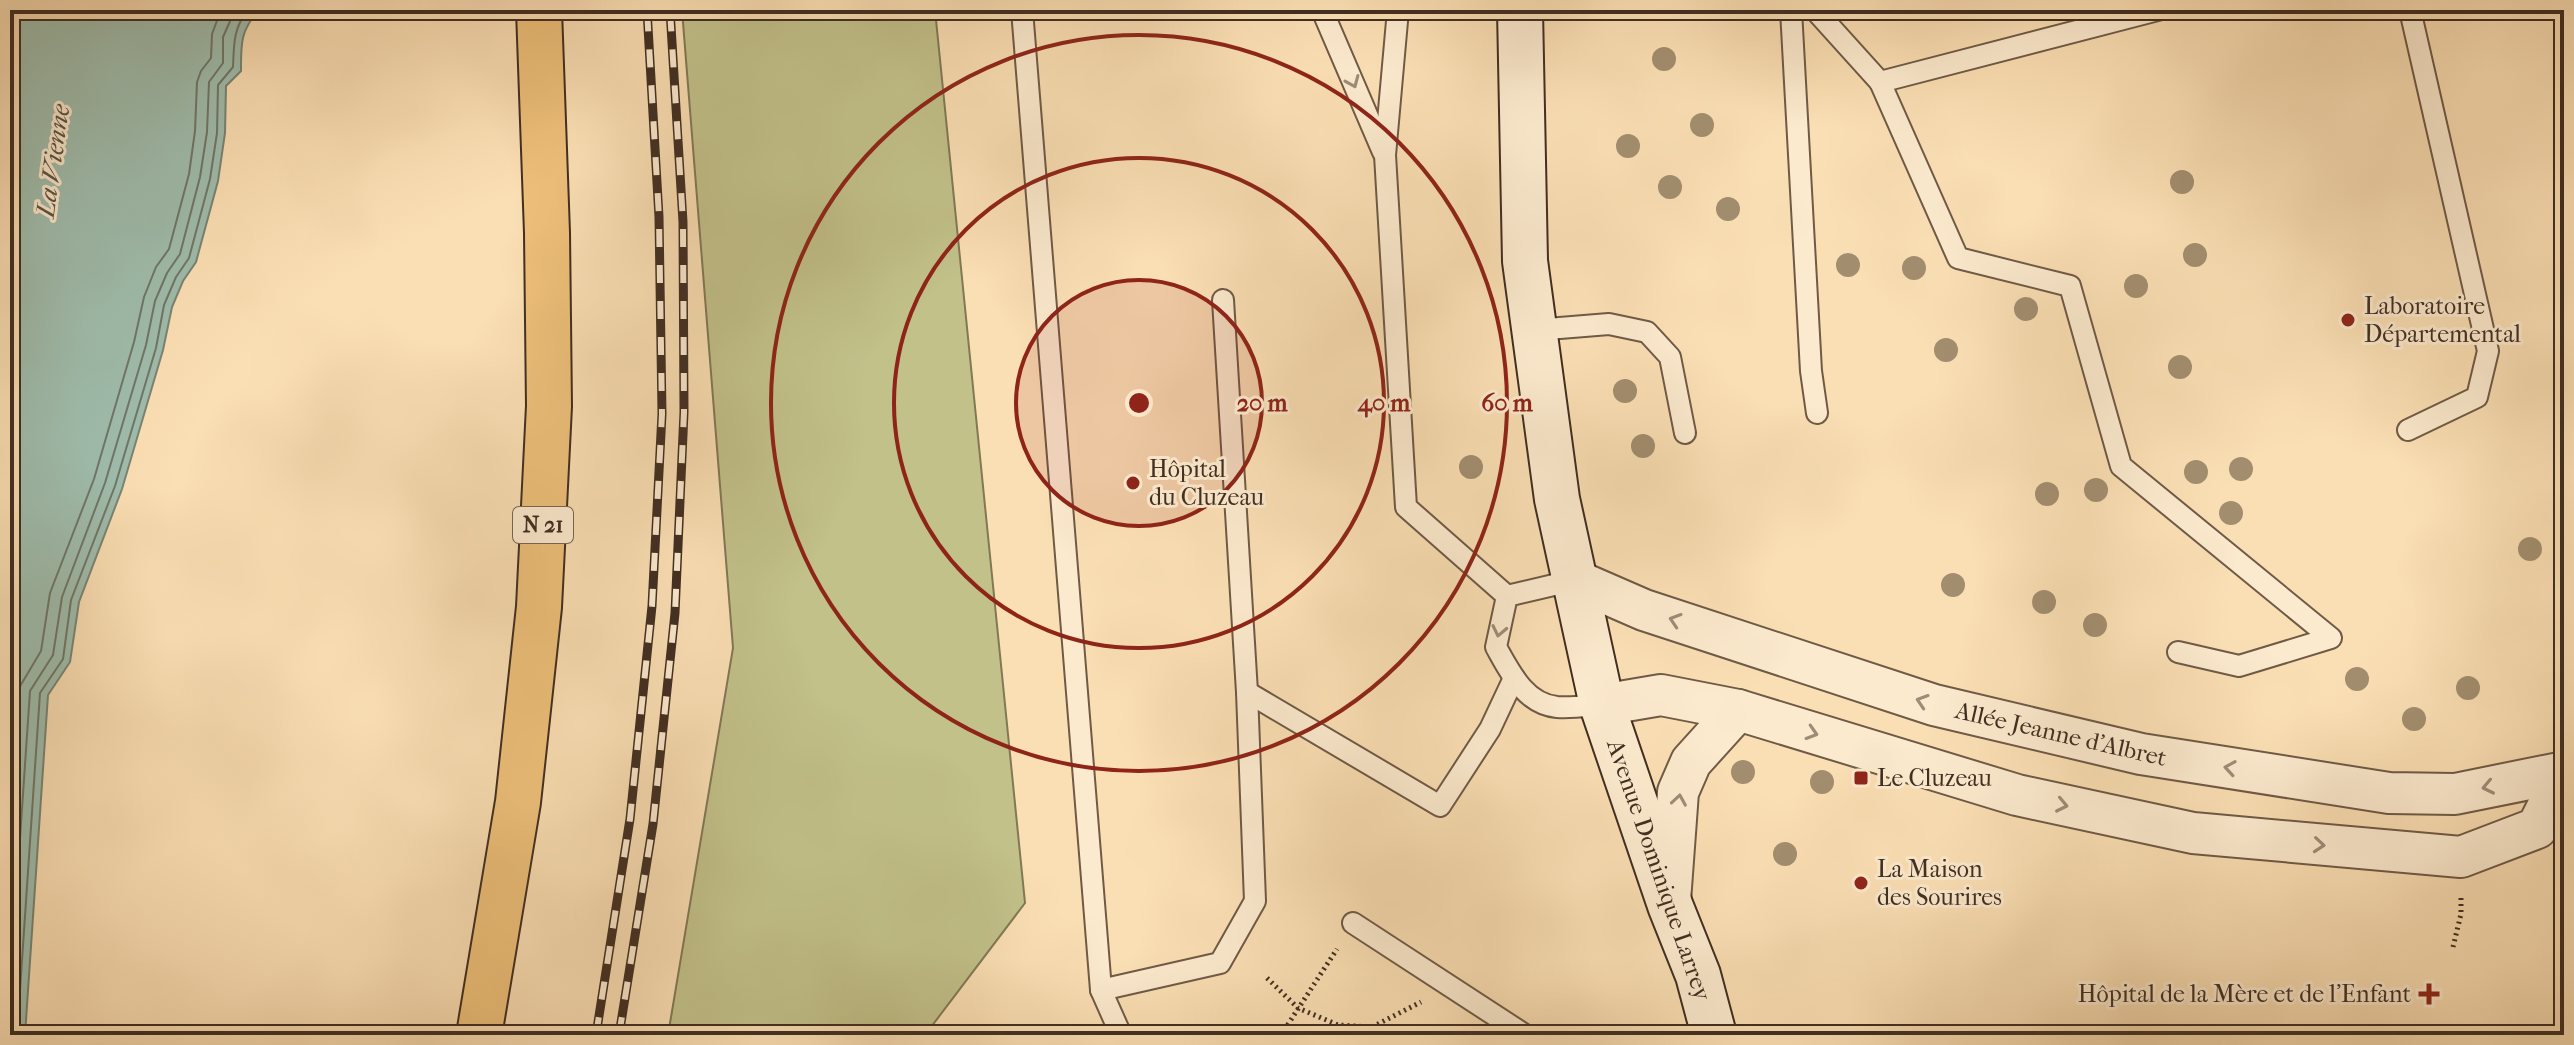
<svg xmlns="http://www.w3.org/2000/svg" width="2574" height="1045" font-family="'IM FELL French Canon',serif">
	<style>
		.green { fill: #c2c18a; stroke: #817856; stroke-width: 2 }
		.water { fill: #9fbdad; stroke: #798475; stroke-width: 2 }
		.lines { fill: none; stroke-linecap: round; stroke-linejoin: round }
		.shore { stroke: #707668; stroke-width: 2 }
		.service-casing { stroke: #6f5a46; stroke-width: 24 }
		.minor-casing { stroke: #6f5a46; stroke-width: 44 }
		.secondary-casing { stroke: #402e22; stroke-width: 48 }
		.primary-casing { stroke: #402e22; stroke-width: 48 }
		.path { stroke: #402e22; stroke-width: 5; stroke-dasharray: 2 4; stroke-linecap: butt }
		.service { stroke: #fceace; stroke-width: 20 }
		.minor { stroke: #fceace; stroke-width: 40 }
		.secondary { stroke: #fceace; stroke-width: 44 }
		.primary { stroke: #eec07a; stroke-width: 44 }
		.rail-casing { stroke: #402e22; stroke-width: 9 }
		.rail { stroke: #fceace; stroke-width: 6; stroke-dasharray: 18; stroke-linecap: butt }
		.tree { fill: #a28e6f }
		.oneway { stroke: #9e8c78 }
		.ring { fill: none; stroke: #8f2418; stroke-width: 4 }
		.poi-dot { fill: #8f2418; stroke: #fceace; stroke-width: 3 }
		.labels { text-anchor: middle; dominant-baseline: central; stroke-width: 6; stroke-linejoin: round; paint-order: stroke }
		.shield { fill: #fceace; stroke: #786656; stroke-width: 2 }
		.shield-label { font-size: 22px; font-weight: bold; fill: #402e22 }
		.poi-label { font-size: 24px; fill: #402e22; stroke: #fceace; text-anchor: start }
		.street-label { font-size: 24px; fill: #402e22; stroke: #fceace }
		.water-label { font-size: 26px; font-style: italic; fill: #585245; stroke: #fceace }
		.centre { fill: #8f2418; stroke: #fceace; stroke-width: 4 }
		.ring-label { font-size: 24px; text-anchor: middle; font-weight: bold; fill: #8f2418; stroke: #fceace; stroke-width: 6; stroke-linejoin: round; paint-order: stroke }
	</style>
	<rect width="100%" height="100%" fill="#fbdfb4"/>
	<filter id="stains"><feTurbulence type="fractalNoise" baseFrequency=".0025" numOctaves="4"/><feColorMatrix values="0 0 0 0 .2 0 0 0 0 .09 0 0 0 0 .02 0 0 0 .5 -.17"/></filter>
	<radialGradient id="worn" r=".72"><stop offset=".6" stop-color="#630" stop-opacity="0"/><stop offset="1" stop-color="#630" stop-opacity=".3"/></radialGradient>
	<polygon class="green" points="682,10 935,10 1025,903 925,1035 668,1035 733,648"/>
	<path class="water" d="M10,10H272H259C240,31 241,44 241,71L226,86L225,133L218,181L196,262L183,281L172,307L163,350L122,489L79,602L70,662L48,695L25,1035H10Z"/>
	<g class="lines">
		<g class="shore">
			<polyline points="10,810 19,688 41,651 50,593 94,479 134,342 144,297 156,267 169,249 189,174 195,131 197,82 201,71 211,58 212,34 221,10"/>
			<polyline points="10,986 30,691 53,655 62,597 105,483 146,345 155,301 167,273 180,254 200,177 207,132 209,82 223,63 223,37 235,10"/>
			<path d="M17,1035L40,693L63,659L71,600L115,486L156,348L164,305L176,277L189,258L210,179L217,133L218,85L233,67C234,45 233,28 248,10"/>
		</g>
		<g class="service-casing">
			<g id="service">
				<polyline points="1022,10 1101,990 1121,1035"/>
				<polyline points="1322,10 1383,152"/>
				<polyline points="1398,10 1385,155 1406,507 1507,596"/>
				<polyline points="1791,10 1811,371 1817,413"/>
				<polyline points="1815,10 1880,82 2158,10"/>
				<polyline points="1880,82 1958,258 2070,286 2121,466 2331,638 2239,666 2178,652"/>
				<polyline points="1535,330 1609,324 1647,332 1670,357 1685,433"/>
				<polyline points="2408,430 2477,397 2488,351 2410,10"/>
				<path d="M1575,580L1507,596L1496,647C1510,672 1525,704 1557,707C1571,708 1587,706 1602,705"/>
				<polyline points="1247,692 1440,806 1490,729 1514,678"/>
				<polyline points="1353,923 1525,1035"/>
				<polyline points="1101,990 1220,963 1255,901 1247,692 1223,300"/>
			</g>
		</g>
		<g class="minor-casing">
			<g id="minor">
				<polyline points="1575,580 1644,610 1934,705 2141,754 2389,793 2455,794 2564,772"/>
				<polyline points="1602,705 1661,695 1738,710 2017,795 2193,833 2461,857 2537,828 2564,774"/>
				<polyline points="1670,901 1678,792 1691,762 1738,710"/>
			</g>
		</g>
		<g class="secondary-casing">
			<polyline id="secondary" points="1520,10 1525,261 1557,499 1602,705 1670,905 1698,975 1714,1035"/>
		</g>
		<g class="primary-casing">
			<polyline id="primary" points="479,1035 518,802 539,607 549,406 547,233 539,10"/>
		</g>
		<g class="path">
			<polyline points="2453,947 2461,914 2461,897"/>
			<polyline points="1267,978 1298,1008 1338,1025 1372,1027 1374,1035"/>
			<polyline points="1372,1027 1421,1002"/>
			<polyline points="1281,1035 1337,949"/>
		</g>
		<use href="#service" class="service"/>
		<use href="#minor" class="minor"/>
		<use href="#secondary" class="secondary"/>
		<use href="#primary" class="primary"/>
		<g class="rail-casing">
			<g id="rail">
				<polyline points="596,1035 630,819 652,606 662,414 659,217 647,10"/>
				<polyline points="619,1035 653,824 675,613 684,412 683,222 670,10"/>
			</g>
		</g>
		<use href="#rail" class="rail"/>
	</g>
	<g class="tree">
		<circle cx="1664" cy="59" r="12"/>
		<circle cx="1702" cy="125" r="12"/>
		<circle cx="1628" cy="146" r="12"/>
		<circle cx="2182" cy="182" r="12"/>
		<circle cx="1670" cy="187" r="12"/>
		<circle cx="1728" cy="209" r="12"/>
		<circle cx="2195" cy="255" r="12"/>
		<circle cx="1848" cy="265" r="12"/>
		<circle cx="1914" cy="268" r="12"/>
		<circle cx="2136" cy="286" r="12"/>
		<circle cx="2026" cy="309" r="12"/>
		<circle cx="1946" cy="350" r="12"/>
		<circle cx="2180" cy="367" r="12"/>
		<circle cx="1625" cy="391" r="12"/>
		<circle cx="1643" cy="446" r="12"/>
		<circle cx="1471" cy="467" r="12"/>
		<circle cx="2241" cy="469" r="12"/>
		<circle cx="2196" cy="472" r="12"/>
		<circle cx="2096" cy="490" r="12"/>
		<circle cx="2047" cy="494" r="12"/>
		<circle cx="2231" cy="513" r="12"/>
		<circle cx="2530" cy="549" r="12"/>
		<circle cx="1953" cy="585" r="12"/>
		<circle cx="2044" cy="602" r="12"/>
		<circle cx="2095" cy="625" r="12"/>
		<circle cx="2357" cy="679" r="12"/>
		<circle cx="2468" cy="688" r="12"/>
		<circle cx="2414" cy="719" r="12"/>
		<circle cx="1743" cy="772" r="12"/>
		<circle cx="1822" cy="782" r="12"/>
		<circle cx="1785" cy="854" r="12"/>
	</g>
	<defs><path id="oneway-chevron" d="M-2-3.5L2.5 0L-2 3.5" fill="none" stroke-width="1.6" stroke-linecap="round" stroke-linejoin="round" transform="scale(2)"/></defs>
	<g class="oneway">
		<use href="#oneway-chevron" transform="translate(1353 82) rotate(67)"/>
		<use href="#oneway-chevron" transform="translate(1675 620) rotate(-162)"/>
		<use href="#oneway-chevron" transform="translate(1499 631) rotate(102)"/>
		<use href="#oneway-chevron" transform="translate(1922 701) rotate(-162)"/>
		<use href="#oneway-chevron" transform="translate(1812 733) rotate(17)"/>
		<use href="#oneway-chevron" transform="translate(2230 768) rotate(-171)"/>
		<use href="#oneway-chevron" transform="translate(2488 787) rotate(168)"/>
		<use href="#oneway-chevron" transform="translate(1679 800) rotate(-81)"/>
		<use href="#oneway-chevron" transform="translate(2062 805) rotate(12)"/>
		<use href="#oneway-chevron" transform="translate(2319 845) rotate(5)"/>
	</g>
	<circle cx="1139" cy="403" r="123" fill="#8f2418" fill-opacity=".12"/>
	<g class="ring">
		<circle cx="1139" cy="403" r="123"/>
		<circle cx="1139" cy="403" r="245"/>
		<circle cx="1139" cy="403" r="368"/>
	</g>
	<g class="poi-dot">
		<circle cx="2348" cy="320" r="8"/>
		<circle cx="1133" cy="483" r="8"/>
		<rect x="1853" y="770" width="16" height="16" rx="4"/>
		<circle cx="1861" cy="883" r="8"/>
		<path d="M2425 982h8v8h8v8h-8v8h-8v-8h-8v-8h8z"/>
	</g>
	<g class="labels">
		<rect class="shield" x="513" y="507" width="60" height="36" rx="6"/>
		<g class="shield-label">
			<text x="543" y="525">N 21</text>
		</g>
		<g class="poi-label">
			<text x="2364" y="306">Laboratoire<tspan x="2364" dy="28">Départemental</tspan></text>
			<text x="1149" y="469">Hôpital<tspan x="1149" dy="28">du Cluzeau</tspan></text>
			<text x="1877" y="778">Le Cluzeau</text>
			<text x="1877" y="869">La Maison<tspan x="1877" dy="28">des Sourires</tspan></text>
			<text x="2411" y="994" text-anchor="end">Hôpital de la Mère et de l’Enfant</text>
		</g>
		<g class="street-label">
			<text transform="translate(2061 734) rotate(13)">Allée Jeanne d'Albret</text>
			<text transform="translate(1659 870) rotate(71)">Avenue Dominique Larrey</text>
		</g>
		<g class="water-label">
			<text transform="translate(53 161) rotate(-82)">La Vienne</text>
		</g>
	</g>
	<circle cx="1139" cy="403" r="12" class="centre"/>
	<g class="ring-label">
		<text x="1262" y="411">20 m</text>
		<text x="1384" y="411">40 m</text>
		<text x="1507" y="411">60 m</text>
	</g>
	<rect width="2574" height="1045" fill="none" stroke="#fbdfb4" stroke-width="40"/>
	<rect x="12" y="12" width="2550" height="1021" fill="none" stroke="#402e22" stroke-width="4"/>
	<rect x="20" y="20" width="2534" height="1005" fill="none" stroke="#402e22" stroke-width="2"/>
	<rect width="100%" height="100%" filter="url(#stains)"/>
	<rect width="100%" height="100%" fill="url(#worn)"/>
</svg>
